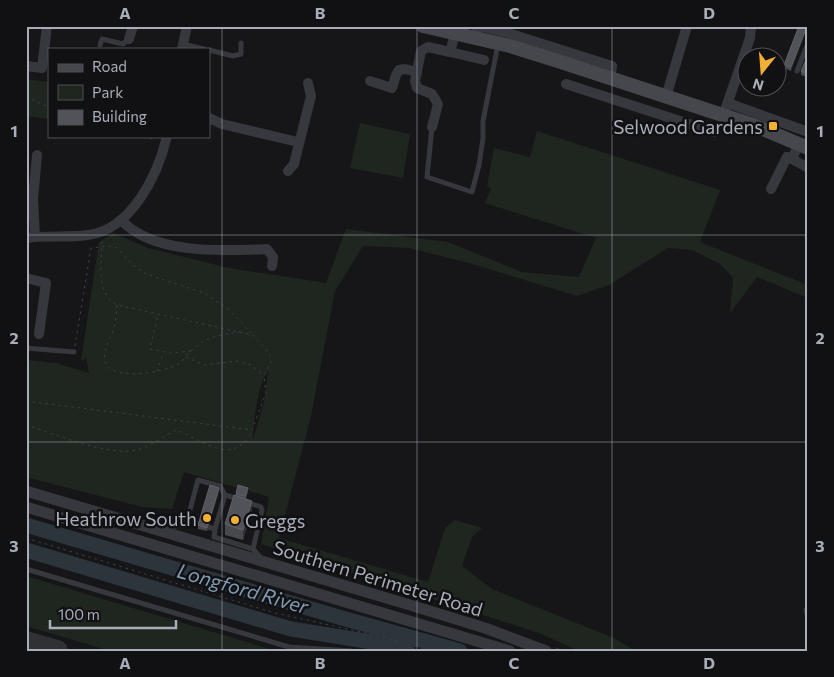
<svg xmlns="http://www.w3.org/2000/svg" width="834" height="677" font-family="Commissioner,sans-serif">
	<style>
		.green { fill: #1e261f; fill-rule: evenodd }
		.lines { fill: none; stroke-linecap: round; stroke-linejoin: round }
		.river { stroke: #2c353c; stroke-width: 15 }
		.taxiway { stroke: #303135; stroke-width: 22 }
		.path { stroke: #3d3f44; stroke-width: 1; stroke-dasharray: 2.5 4; stroke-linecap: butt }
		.service { stroke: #37383d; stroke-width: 5 }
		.minor { stroke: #37383d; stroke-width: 10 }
		.tertiary { stroke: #37383d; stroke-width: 11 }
		.secondary { stroke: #45474d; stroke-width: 14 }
		.wall { fill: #47494d }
		.shaded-wall { fill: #2f3033 }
		.building { fill: #525359; stroke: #5f6168 }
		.grid { fill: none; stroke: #a8adb8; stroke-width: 1; stroke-opacity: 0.55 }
		.poi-dot { fill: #f2b134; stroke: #111113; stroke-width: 2 }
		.labels { text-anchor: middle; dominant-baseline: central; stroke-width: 5; stroke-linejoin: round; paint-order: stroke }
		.poi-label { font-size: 19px; fill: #a8adb8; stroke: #111113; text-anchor: end }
		.street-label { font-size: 19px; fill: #a8adb8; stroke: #111113 }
		.water-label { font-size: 20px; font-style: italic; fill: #7f9bb3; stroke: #111113 }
		.neatline { fill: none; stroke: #a8adb8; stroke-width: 2 }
		.grid-label { font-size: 16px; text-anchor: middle; font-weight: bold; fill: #a8adb8 }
	</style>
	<rect width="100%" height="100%" fill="#161618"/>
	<g class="green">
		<polygon points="26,79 49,82 49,119 26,116"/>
		<polygon points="360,123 410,134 403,178 350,168"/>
		<path d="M537,131L720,190L700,242L808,285V298L757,277L730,313L733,278L720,264L692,250L668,248L609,285L577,296L469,263L409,248L363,246L335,291L311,416L279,538L428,582L445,528L455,520L482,528L472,537L462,566L492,589L614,638L635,651H579L539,633L261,544L269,497L184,472L172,509L142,507L26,477V360L56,363L89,373L86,358L81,361L99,242L113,233L148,248L229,268L326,283L346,229L448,242L522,272L579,277L596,238L485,203L491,189L487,186L494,148L530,157ZM268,371L264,402L253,439C253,422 258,384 268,371Z"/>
		<polygon points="26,576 277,651 110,651 26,626"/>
	</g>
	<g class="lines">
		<g class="river">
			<polyline points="26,525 342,618 460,651"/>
			<polyline points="26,550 291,629 372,642 408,651"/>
		</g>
		<polyline class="taxiway" points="26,642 57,651"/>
		<g class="path">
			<polyline points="406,26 412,28"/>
			<polyline points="26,97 49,107"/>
			<polyline points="144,136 155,140"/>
			<path d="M117,305C116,313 116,321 114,328C111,338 102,351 105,362C112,382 163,372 177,365C182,362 187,356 191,351L170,353L150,349L157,318L155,313"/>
			<polyline points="75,346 91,248 110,246 117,248 135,267 146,274 204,293 227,308 253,335"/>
			<path d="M191,351C206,336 220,335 240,332"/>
			<polyline points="186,357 204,365 237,361 251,365 263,375"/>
			<polyline points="157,371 163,354"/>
			<path d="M26,401L252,430L266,393L264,376L271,362L270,354L253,335L117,305C95,294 102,261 102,241"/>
			<path d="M26,425C54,434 104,454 131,451C148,449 161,437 176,430C203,440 233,468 252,431"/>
			<polyline points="26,538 275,613 379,636 431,651"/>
			<polyline points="556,648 563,651"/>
		</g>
		<g class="service">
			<polyline points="183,44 204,49"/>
			<polyline points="100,45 102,39 123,44 129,39"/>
			<polyline points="209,50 233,56 241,54 241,43"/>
			<polyline points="797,71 808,43"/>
			<polyline points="432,127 427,177 472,192 479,165 483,138 483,121 498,44"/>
			<polyline points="26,348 74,352"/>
			<polyline points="246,502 261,507 262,510 253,549"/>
			<polyline points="187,521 198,480 220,486 225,495"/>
			<polyline points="160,526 175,527 187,521 215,529 214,537 253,549 260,557"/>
			<polyline points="215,529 225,495 238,499"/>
			<polyline points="26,569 289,647 352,651"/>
			<polyline points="808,609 806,610 808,617"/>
		</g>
		<g class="minor">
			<polyline points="455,34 450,52 484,60"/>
			<polyline points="475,38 478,26 508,33 612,66 610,79"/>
			<polyline points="129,39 133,26"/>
			<polyline points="182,49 187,26"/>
			<polyline points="26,66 42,68 47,26"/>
			<polyline points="370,81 392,88 396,75 399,70 405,69 417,72"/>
			<polyline points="566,84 714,132"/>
			<polyline points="666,97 687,26"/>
			<polyline points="728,103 808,132"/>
			<polyline points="723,116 750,38 751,26"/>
			<polyline points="209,118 222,124 298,142"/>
			<polyline points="432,127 438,104 432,94 417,88 415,81 421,51 428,47 450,52"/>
			<polyline points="792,159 808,168"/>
			<polyline points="288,171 294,164 311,96 308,83"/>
			<polyline points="771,189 787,157 792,159 799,144"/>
			<path d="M121,220C154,255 222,251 267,249L273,257L272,266"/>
			<polyline points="35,236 33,199 37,155"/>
			<path d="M26,238C47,235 67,238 88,235C131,230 158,175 167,136"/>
			<polyline points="26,278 46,283 39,334"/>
		</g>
		<g class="tertiary">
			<polyline points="26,491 410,605 485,628 546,651"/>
			<polyline points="26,507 510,651"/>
		</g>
		<polyline class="secondary" points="423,26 510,46 558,61 756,126 808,148"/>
	</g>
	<g class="wall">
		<polygon points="799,26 791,71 784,68 784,65"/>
		<polygon points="808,55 808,77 807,77 801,75 801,71"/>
		<polygon points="219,491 207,531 198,529 198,525"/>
		<polygon points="248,491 246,499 252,511 243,540 225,535 225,524 236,496 236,494"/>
	</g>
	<g class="shaded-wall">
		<polygon points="807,26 808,26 791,71 791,67"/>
		<polygon points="219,488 219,491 207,531 207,528"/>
		<polygon points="252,501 252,511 243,540 243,530"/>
	</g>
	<g class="building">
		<polygon points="799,26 807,26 791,67 784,65"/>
		<polygon points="808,55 808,73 807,74 801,71"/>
		<polygon points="210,485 219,488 207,528 198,525"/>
		<polygon points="238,485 248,488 245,496 236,494"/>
		<polygon points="234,495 252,501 243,530 225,524"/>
	</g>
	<path class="grid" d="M222,26V651M417,26V651M612,26V651M26,235H808M26,442H808"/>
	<g class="poi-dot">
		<rect x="768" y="121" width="10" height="10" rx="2.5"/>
		<circle cx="207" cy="518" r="5"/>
		<circle cx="235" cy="520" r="5"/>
	</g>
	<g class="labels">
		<g class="poi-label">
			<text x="763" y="126">Selwood Gardens</text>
			<text x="197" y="518">Heathrow South</text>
			<text x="245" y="520" text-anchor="start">Greggs</text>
		</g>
		<g class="street-label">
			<text transform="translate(378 578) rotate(17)">Southern Perimeter Road</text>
		</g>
		<g class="water-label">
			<text transform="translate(243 588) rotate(16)">Longford River</text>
		</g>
	</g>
	<rect width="834" height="677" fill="none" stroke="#111113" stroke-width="55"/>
	<rect x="48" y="48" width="162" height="90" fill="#111113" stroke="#4d4f55"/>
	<rect x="58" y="64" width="25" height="8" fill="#45474d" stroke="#4d4f55"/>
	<text x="92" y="72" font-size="15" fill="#a8adb8">Road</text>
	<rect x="58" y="85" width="25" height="15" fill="#1e261f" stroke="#4d4f55"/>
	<text x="92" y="98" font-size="15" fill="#a8adb8">Park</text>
	<rect x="58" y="110" width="25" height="15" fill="#525359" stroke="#4d4f55"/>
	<text x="92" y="122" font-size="15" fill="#a8adb8">Building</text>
	<g transform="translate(762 72) rotate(197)"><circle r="24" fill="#111113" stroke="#4d4f55"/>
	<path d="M0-4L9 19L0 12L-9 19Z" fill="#f2b134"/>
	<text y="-8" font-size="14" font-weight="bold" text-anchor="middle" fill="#a8adb8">N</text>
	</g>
	<path d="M50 620v8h126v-8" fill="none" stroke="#a8adb8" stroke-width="2.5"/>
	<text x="58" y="620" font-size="15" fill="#a8adb8" stroke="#111113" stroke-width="4" paint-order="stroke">100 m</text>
	<rect x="28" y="28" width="778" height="622" class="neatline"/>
	<g class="grid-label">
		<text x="125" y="19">A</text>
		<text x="320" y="19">B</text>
		<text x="514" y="19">C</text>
		<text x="709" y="19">D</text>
		<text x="14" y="137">1</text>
		<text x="820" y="137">1</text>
		<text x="14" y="344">2</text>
		<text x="820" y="344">2</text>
		<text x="14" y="552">3</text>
		<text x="820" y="552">3</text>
		<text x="125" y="669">A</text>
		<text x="320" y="669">B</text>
		<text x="514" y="669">C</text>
		<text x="709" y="669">D</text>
	</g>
</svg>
